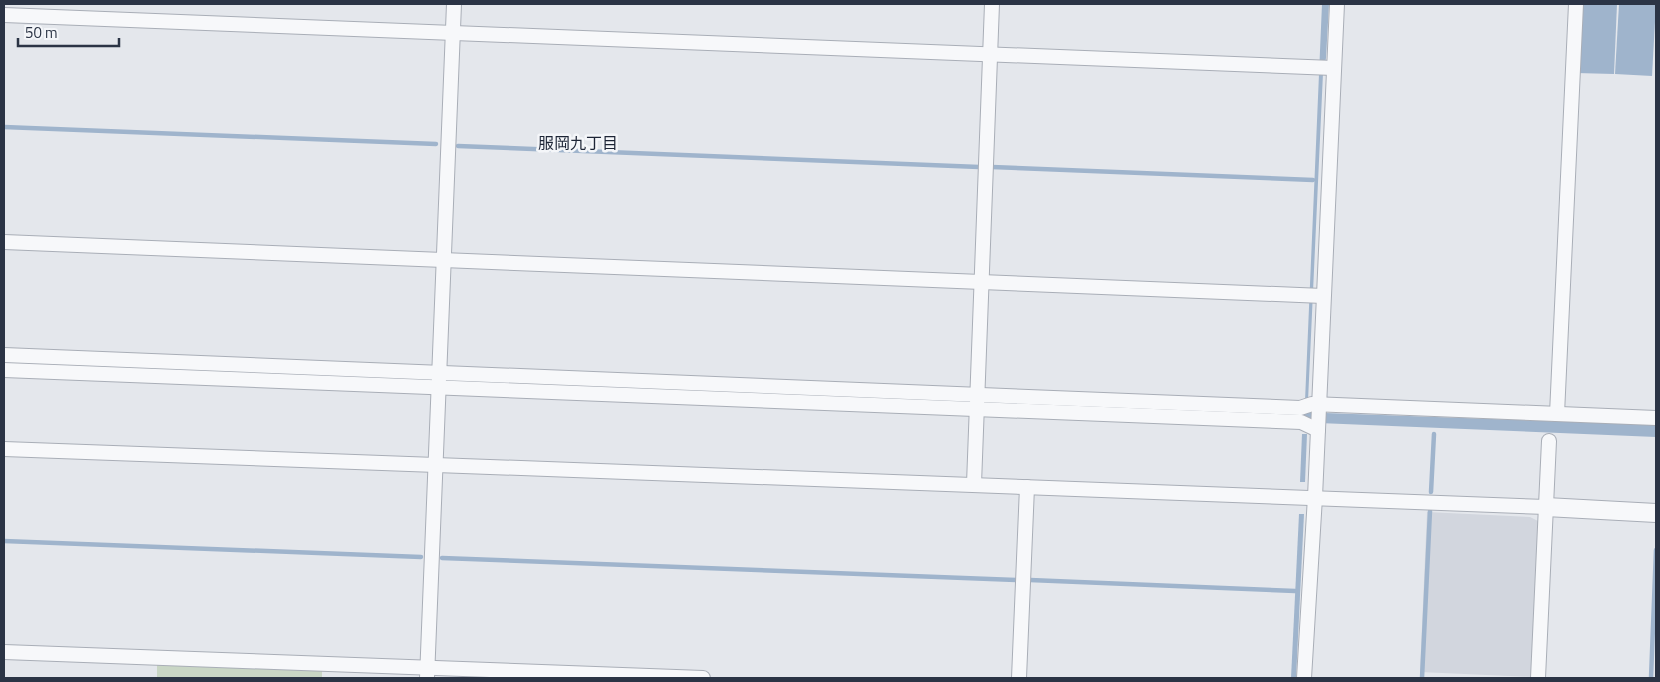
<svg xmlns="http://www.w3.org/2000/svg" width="1660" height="682" font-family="'Titillium Web','Noto Sans JP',sans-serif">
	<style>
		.built { fill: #d2d6de }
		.green { fill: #c9d6c5 }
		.water { fill: #9fb4cc }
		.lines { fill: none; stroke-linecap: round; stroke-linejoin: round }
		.stream { stroke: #9fb4cc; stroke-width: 4.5 }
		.minor-casing { stroke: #a9aeb7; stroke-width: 16 }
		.tertiary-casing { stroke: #a9aeb7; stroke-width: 20 }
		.minor { stroke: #f7f8fa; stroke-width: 14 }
		.tertiary { stroke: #f7f8fa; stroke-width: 18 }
		.labels { text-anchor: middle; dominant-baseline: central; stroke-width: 5; stroke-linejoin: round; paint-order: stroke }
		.neighbourhood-label { font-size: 16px; fill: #1d2536; stroke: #f4f6f9 }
	</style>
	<rect width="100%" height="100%" fill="#e4e7ec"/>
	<polygon class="built" points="1427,512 1530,517 1538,521 1533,677 1420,672"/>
	<polygon class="green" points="157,665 322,670 322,678 157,678"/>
	<g class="water">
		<polygon points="1322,4 1329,4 1326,58 1323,73 1308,401 1325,413 1656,425 1656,437 4,368 4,360 1302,412 1305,401"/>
		<polygon points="1579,4 1617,4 1614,74 1576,73"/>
		<polygon points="1619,4 1656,4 1652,76 1615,74"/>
		<polygon points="1302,434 1307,434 1305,482 1300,482"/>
		<polygon points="1299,514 1304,514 1296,678 1291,678"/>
	</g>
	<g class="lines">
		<g class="stream">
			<polyline points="4,127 436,144"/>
			<polyline points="458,146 979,167"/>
			<polyline points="992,167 1313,180"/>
			<polyline points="1431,492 1434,434"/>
			<polyline points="4,541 421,557"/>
			<polyline points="442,558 1016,580"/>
			<polyline points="1030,580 1295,591"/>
			<polyline points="1422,678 1430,511"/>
			<polyline points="1651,678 1656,550"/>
		</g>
		<g class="minor-casing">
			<g id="minor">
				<polyline points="4,15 1333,68"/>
				<polyline points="4,242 1323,296"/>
				<polyline points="4,355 1300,408 1312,404 1656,418"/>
				<polyline points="4,370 1301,422 1318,430"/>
				<polyline points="1557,414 1576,4"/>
				<path d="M4,449C518,470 1032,484 1546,507"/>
				<polyline points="974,484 992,4"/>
				<polyline points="4,652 703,678"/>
				<polyline points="427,678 454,4"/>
				<polyline points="1019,678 1027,487"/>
				<polyline points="1304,678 1315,497 1337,4"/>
				<polyline points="1538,678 1549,441"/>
			</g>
		</g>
		<g class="tertiary-casing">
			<polyline id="tertiary" points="1546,507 1656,513"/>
		</g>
		<use href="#minor" class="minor"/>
		<use href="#tertiary" class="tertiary"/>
	</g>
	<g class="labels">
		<g class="neighbourhood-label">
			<text x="578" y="143">服岡九丁目</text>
		</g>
	</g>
	<rect width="1660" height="682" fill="none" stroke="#2b3445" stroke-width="10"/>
	<path d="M18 38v8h101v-8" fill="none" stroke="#2b3445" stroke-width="2.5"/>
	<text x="25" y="38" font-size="15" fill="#2b3445" stroke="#f4f6f9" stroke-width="4" paint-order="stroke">50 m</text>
</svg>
